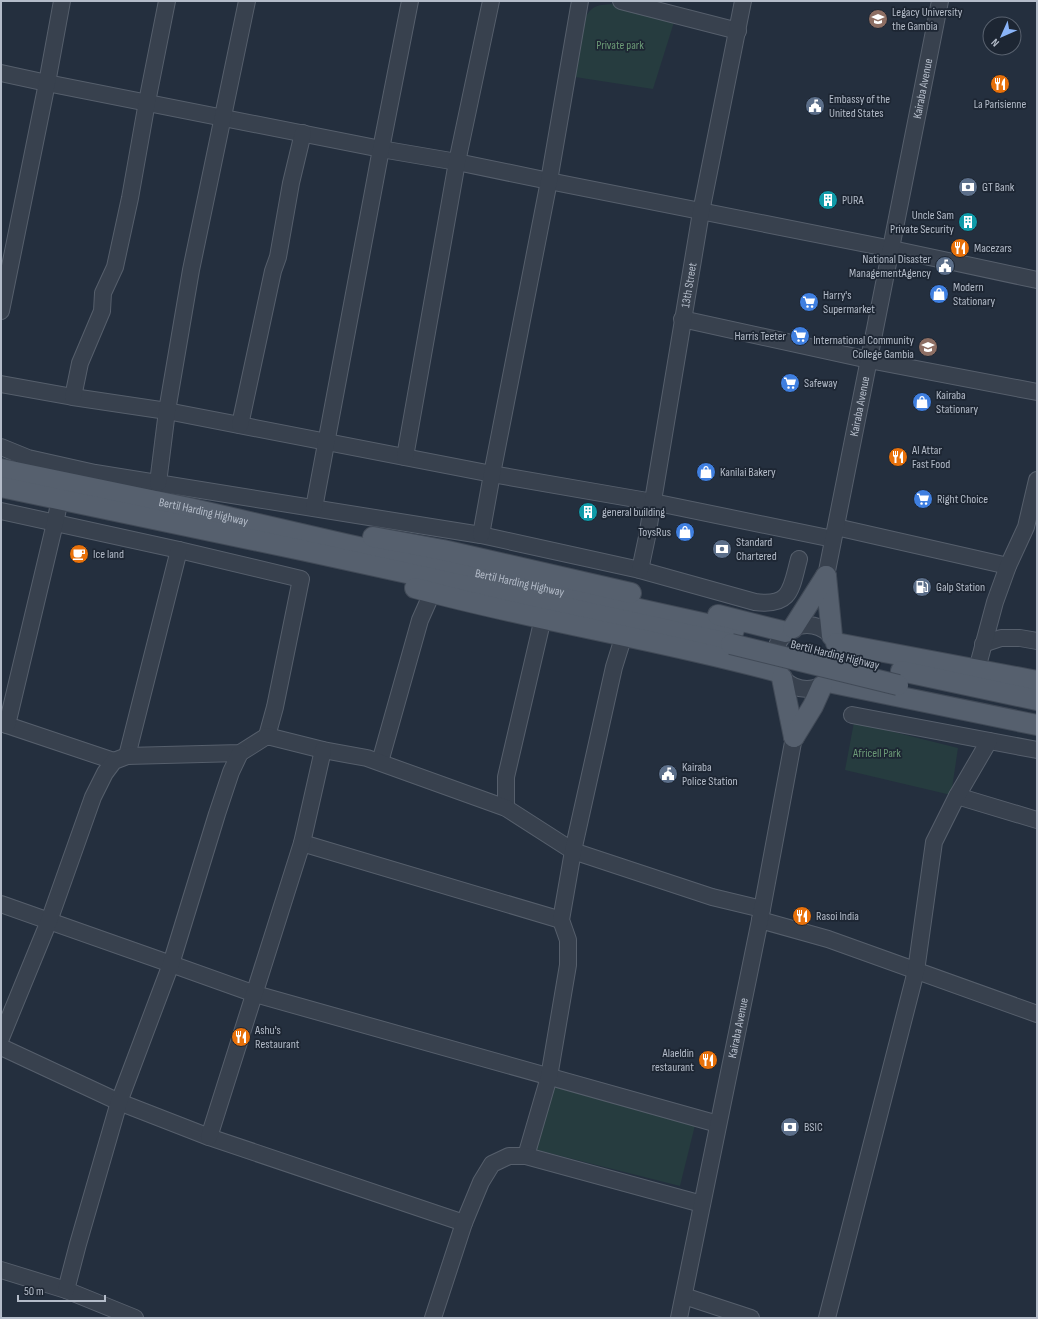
<svg xmlns="http://www.w3.org/2000/svg" width="1038" height="1319" font-family="'Sofia Sans Condensed',sans-serif">
	<style>
		.green { fill: #263c3f }
		.lines { fill: none; stroke-linecap: round; stroke-linejoin: round }
		.minor-casing { stroke: #565f6c; stroke-width: 18 }
		.major-casing { stroke: #414a57; stroke-width: 22 }
		.minor { stroke: #38414e; stroke-width: 16 }
		.major { stroke: #56606e; stroke-width: 20 }
		.major-bridge-casing { stroke: #414a57; stroke-width: 22; stroke-linecap: butt }
		.major-bridge { stroke: #56606e; stroke-width: 20 }
		.labels { text-anchor: middle; dominant-baseline: central; stroke-width: 3.5; stroke-linejoin: round; paint-order: stroke }
		.poi-label { font-size: 12px; fill: #b4bcc9; stroke: #1d2633; text-anchor: start }
		.park-label { font-size: 12px; fill: #6b9a76; stroke: #1d2633 }
		.street-label { font-size: 12px; fill: #b4bcc9; stroke: #1d2633 }
	</style>
	<rect width="100%" height="100%" fill="#242f3e"/>
	<g class="green">
		<path d="M615,4L675,19L653,89L575,77L584,21C591,4 599,5 615,4Z"/>
		<polygon points="854,722 958,748 951,795 845,770"/>
		<polygon points="549,1083 696,1121 680,1186 533,1149"/>
	</g>
	<g class="lines">
		<g class="minor-casing">
			<g id="minor">
				<polyline points="621,1 738,31"/>
				<polyline points="1,73 47,83 381,149 457,162 549,181 892,249 1037,280"/>
				<polyline points="1,311 47,83 62,1"/>
				<polyline points="682,319 869,360 1037,392"/>
				<polyline points="1,384 73,397 167,411 492,474 653,502 833,539"/>
				<polyline points="73,397 80,363 102,311 103,293 115,267 130,198 147,102 167,1"/>
				<polyline points="240,425 273,271 278,257 291,183 303,133"/>
				<path d="M1,447L28,458L95,473L481,535L640,570L755,602C792,607 791,588 799,559"/>
				<polyline points="405,457 457,162 491,1"/>
				<polyline points="158,483 167,411 191,270 247,1"/>
				<polyline points="314,508 381,149 410,1"/>
				<polyline points="1,511 179,550 301,579 275,707 267,736"/>
				<polyline points="836,527 1008,566"/>
				<polyline points="481,535 492,474 549,181 580,1"/>
				<path id="s1" d="M640,570L647,537L701,212L743,1"/>
				<path id="s2" d="M826,576L940,1"/>
				<circle cx="807" cy="657" r="32"/>
				<polyline points="983,644 1001,638 1020,638 1037,641"/>
				<polyline points="977,669 995,602 1008,566 1026,527 1037,480"/>
				<polyline points="852,715 1037,750"/>
				<polyline points="1,723 114,761"/>
				<polyline points="7,725 55,523 60,499"/>
				<polyline points="127,756 179,550"/>
				<polyline points="380,762 420,620 432,593"/>
				<polyline points="957,796 1037,820"/>
				<polyline points="506,808 506,777 543,618"/>
				<polyline points="302,843 561,920"/>
				<polyline points="1,904 171,964 255,994 718,1124"/>
				<polyline points="760,920 828,939 1037,1014"/>
				<polyline points="1,1038 49,921 93,797 105,773 114,761 127,756 240,753 267,736 323,750 367,758 506,808 573,851 712,897 762,909"/>
				<polyline points="1,1047 119,1102 209,1137 464,1223"/>
				<polyline points="209,1137 302,843 323,750"/>
				<polyline points="526,1156 549,1077 568,965 568,940 561,920 573,851 614,667 624,635"/>
				<polyline points="1,1270 66,1290 135,1318"/>
				<polyline points="66,1290 78,1244 119,1102 171,964 217,814 231,772 240,753"/>
				<polyline points="684,1296 751,1318"/>
				<polyline points="433,1318 464,1223 481,1182 492,1164 509,1156 526,1156 702,1204"/>
				<path id="s3" d="M679,1318L760,920L794,737"/>
				<polyline points="827,1318 916,971 934,842 957,796 989,741"/>
			</g>
		</g>
		<g class="major-casing">
			<g id="major">
				<path id="s4" d="M1,469L189,508L345,544L734,630"/>
				<polyline points="1,487 306,551 728,643"/>
				<polyline points="373,537 443,550 631,593"/>
				<polyline points="826,576 832,636"/>
				<path d="M415,588C535,621 658,639 778,672"/>
				<polyline points="718,615 786,632"/>
				<polyline points="793,628 826,576"/>
				<polyline points="836,643 1037,681"/>
				<polyline points="901,671 1037,700"/>
				<polyline points="782,678 794,737"/>
				<polyline points="828,682 1037,725"/>
				<polyline points="794,737 813,706 822,686"/>
			</g>
		</g>
		<use href="#minor" class="minor"/>
		<use href="#major" class="major"/>
		<g class="major-bridge-casing">
			<polyline id="major-bridge" points="731,644 898,685"/>
		</g>
		<use href="#major-bridge" class="major-bridge"/>
	</g>
	<defs>
		<g id="university-disc" transform="scale(1)"><circle r="9.5" fill="#8d6e63" stroke="#1d2633"/><path d="M0-5L7-2L0 1L-7-2ZM-4 1L0 2.5L4 1V4Q0 6-4 4Z" fill="#fff"/></g>
		<g id="restaurant-disc" transform="scale(1)"><circle r="9.5" fill="#e8710a" stroke="#1d2633"/><path d="M-5-6h1v4h1v-4h1v4h1v-4h1v5L-1.5 .5V6h-2V.5L-5-1ZM5-6V6H3V1.5H1.5Q1.5-4 5-6Z" fill="#fff"/></g>
		<g id="civic-disc" transform="scale(1)"><circle r="9.5" fill="#5c6f8a" stroke="#1d2633"/><path d="M-.6-6.5H3V-4.5H.6V-3L4-1V1h2V6H-6V1h2V-1L-.6-3ZM-1.2 2.5V6h2.4V2.5Z" fill="#fff"/></g>
		<g id="bank-disc" transform="scale(1)"><circle r="9.5" fill="#5c6f8a" stroke="#1d2633"/><path d="M-6-4H6V4H-6ZM0-2.3a2.3 2.3 0 1 0 0 4.6a2.3 2.3 0 1 0 0-4.6Z" fill="#fff"/></g>
		<g id="building-disc" transform="scale(1)"><circle r="9.5" fill="#0f9aa8" stroke="#1d2633"/><path d="M-4-6H4V6H1V3H-1V6H-4ZM-2.5-4.3h1.7v1.8h-1.7ZM.8-4.3h1.7v1.8H.8ZM-2.5-1h1.7V.8h-1.7ZM.8-1h1.7V.8H.8Z" fill="#fff"/></g>
		<g id="shop-disc" transform="scale(1)"><circle r="9.5" fill="#3f7fe0" stroke="#1d2633"/><path d="M-5-2.5h2.3a2.7 3.5 0 0 1 5.4 0H5L5.5 6h-11ZM-1.5-2.5h3a1.5 2.3 0 0 0-3 0Z" fill="#fff"/></g>
		<g id="supermarket-disc" transform="scale(1)"><circle r="9.5" fill="#3f7fe0" stroke="#1d2633"/><path d="M-6-5.5h2.5l.6 2H6L4.5 2H-2.5L-4.4-4H-6ZM-1.5 3.2a1.3 1.3 0 1 0 .1 0ZM3 3.2a1.3 1.3 0 1 0 .1 0Z" fill="#fff"/></g>
		<g id="cafe-disc" transform="scale(1)"><circle r="9.5" fill="#e8710a" stroke="#1d2633"/><path d="M-5.5-4.5H6V0H3Q3 3.5 0 3.5H-2.5Q-5.5 3.5-5.5 0ZM3-3.2v2h1.7v-2ZM-6 4.5H4V6H-6Z" fill="#fff"/></g>
		<g id="fuel-disc" transform="scale(1)"><circle r="9.5" fill="#5c6f8a" stroke="#1d2633"/><path d="M-5.5-6h7V0h2V4h1.3V-2.5L3-4.5l.8-.8L6-3V5H2.5V1h-1V6h-7ZM-4.2-4.7v3.2H.2V-4.7Z" fill="#fff"/></g>
	</defs>
	<g fill-rule="evenodd">
		<use href="#university-disc" x="878" y="19"/>
		<use href="#restaurant-disc" x="1000" y="84"/>
		<use href="#civic-disc" x="815" y="106"/>
		<use href="#bank-disc" x="968" y="187"/>
		<use href="#building-disc" x="828" y="200"/>
		<use href="#building-disc" x="968" y="222"/>
		<use href="#restaurant-disc" x="960" y="248"/>
		<use href="#civic-disc" x="945" y="266"/>
		<use href="#shop-disc" x="939" y="294"/>
		<use href="#supermarket-disc" x="809" y="302"/>
		<use href="#supermarket-disc" x="800" y="336"/>
		<use href="#university-disc" x="928" y="347"/>
		<use href="#supermarket-disc" x="790" y="383"/>
		<use href="#shop-disc" x="922" y="402"/>
		<use href="#restaurant-disc" x="898" y="457"/>
		<use href="#shop-disc" x="706" y="472"/>
		<use href="#supermarket-disc" x="923" y="499"/>
		<use href="#building-disc" x="588" y="512"/>
		<use href="#shop-disc" x="685" y="532"/>
		<use href="#bank-disc" x="722" y="549"/>
		<use href="#cafe-disc" x="79" y="554"/>
		<use href="#fuel-disc" x="922" y="587"/>
		<use href="#civic-disc" x="668" y="774"/>
		<use href="#restaurant-disc" x="802" y="916"/>
		<use href="#restaurant-disc" x="241" y="1037"/>
		<use href="#restaurant-disc" x="708" y="1060"/>
		<use href="#bank-disc" x="790" y="1127"/>
	</g>
	<g class="labels">
		<g class="poi-label">
			<text x="892" y="12">Legacy University<tspan x="892" dy="14">the Gambia</tspan></text>
			<text x="829" y="99">Embassy of the<tspan x="829" dy="14">United States</tspan></text>
			<text x="1000" y="104" text-anchor="middle">La Parisienne</text>
			<text x="982" y="187">GT Bank</text>
			<text x="842" y="200">PURA</text>
			<text x="954" y="215" text-anchor="end">Uncle Sam<tspan x="954" dy="14">Private Security</tspan></text>
			<text x="974" y="248">Macezars</text>
			<text x="931" y="259" text-anchor="end">National Disaster<tspan x="931" dy="14">ManagementAgency</tspan></text>
			<text x="953" y="287">Modern<tspan x="953" dy="14">Stationary</tspan></text>
			<text x="823" y="295">Harry's<tspan x="823" dy="14">Supermarket</tspan></text>
			<text x="786" y="336" text-anchor="end">Harris Teeter</text>
			<text x="914" y="340" text-anchor="end">International Community<tspan x="914" dy="14">College Gambia</tspan></text>
			<text x="804" y="383">Safeway</text>
			<text x="936" y="395">Kairaba<tspan x="936" dy="14">Stationary</tspan></text>
			<text x="912" y="450">Al Attar<tspan x="912" dy="14">Fast Food</tspan></text>
			<text x="720" y="472">Kanilai Bakery</text>
			<text x="937" y="499">Right Choice</text>
			<text x="602" y="512">general building</text>
			<text x="671" y="532" text-anchor="end">ToysRus</text>
			<text x="736" y="542">Standard<tspan x="736" dy="14">Chartered</tspan></text>
			<text x="93" y="554">Ice land</text>
			<text x="936" y="587">Galp Station</text>
			<text x="682" y="767">Kairaba<tspan x="682" dy="14">Police Station</tspan></text>
			<text x="816" y="916">Rasoi India</text>
			<text x="255" y="1030">Ashu's<tspan x="255" dy="14">Restaurant</tspan></text>
			<text x="694" y="1053" text-anchor="end">Alaeldin<tspan x="694" dy="14">restaurant</tspan></text>
			<text x="804" y="1127">BSIC</text>
		</g>
		<g class="park-label">
			<text x="620" y="45">Private park</text>
			<text x="877" y="753">Africell Park</text>
		</g>
		<g class="street-label">
			<text stroke="none"><textPath href="#s2" startOffset="497">Kairaba Avenue</textPath></text>
			<text stroke="none"><textPath href="#s1" startOffset="289">13th Street</textPath></text>
			<text stroke="none"><textPath href="#s2" startOffset="173">Kairaba Avenue</textPath></text>
			<text stroke="none"><textPath href="#s4" startOffset="207">Bertil Harding Highway</textPath></text>
			<text stroke="none"><textPath href="#s4" startOffset="531">Bertil Harding Highway</textPath></text>
			<text transform="translate(835 655) rotate(14)">Bertil Harding Highway</text>
			<text stroke="none"><textPath href="#s3" startOffset="296">Kairaba Avenue</textPath></text>
		</g>
	</g>
	<rect width="1038" height="1319" fill="none" stroke="#b4bcc9" stroke-width="4"/>
	<g transform="translate(1002 36) rotate(225)"><circle r="19" fill="#1d2633" stroke="#59626f"/>
	<path d="M0-3L7 15L0 10L-7 15Z" fill="#8ab4f8"/>
	<text y="-6" font-size="11" font-weight="bold" text-anchor="middle" fill="#b4bcc9">N</text>
	</g>
	<path d="M18 1295v6h87v-6" fill="none" stroke="#b4bcc9" stroke-width="2"/>
	<text x="24" y="1295" font-size="12" fill="#b4bcc9" stroke="#1d2633" stroke-width="3" paint-order="stroke">50 m</text>
</svg>
